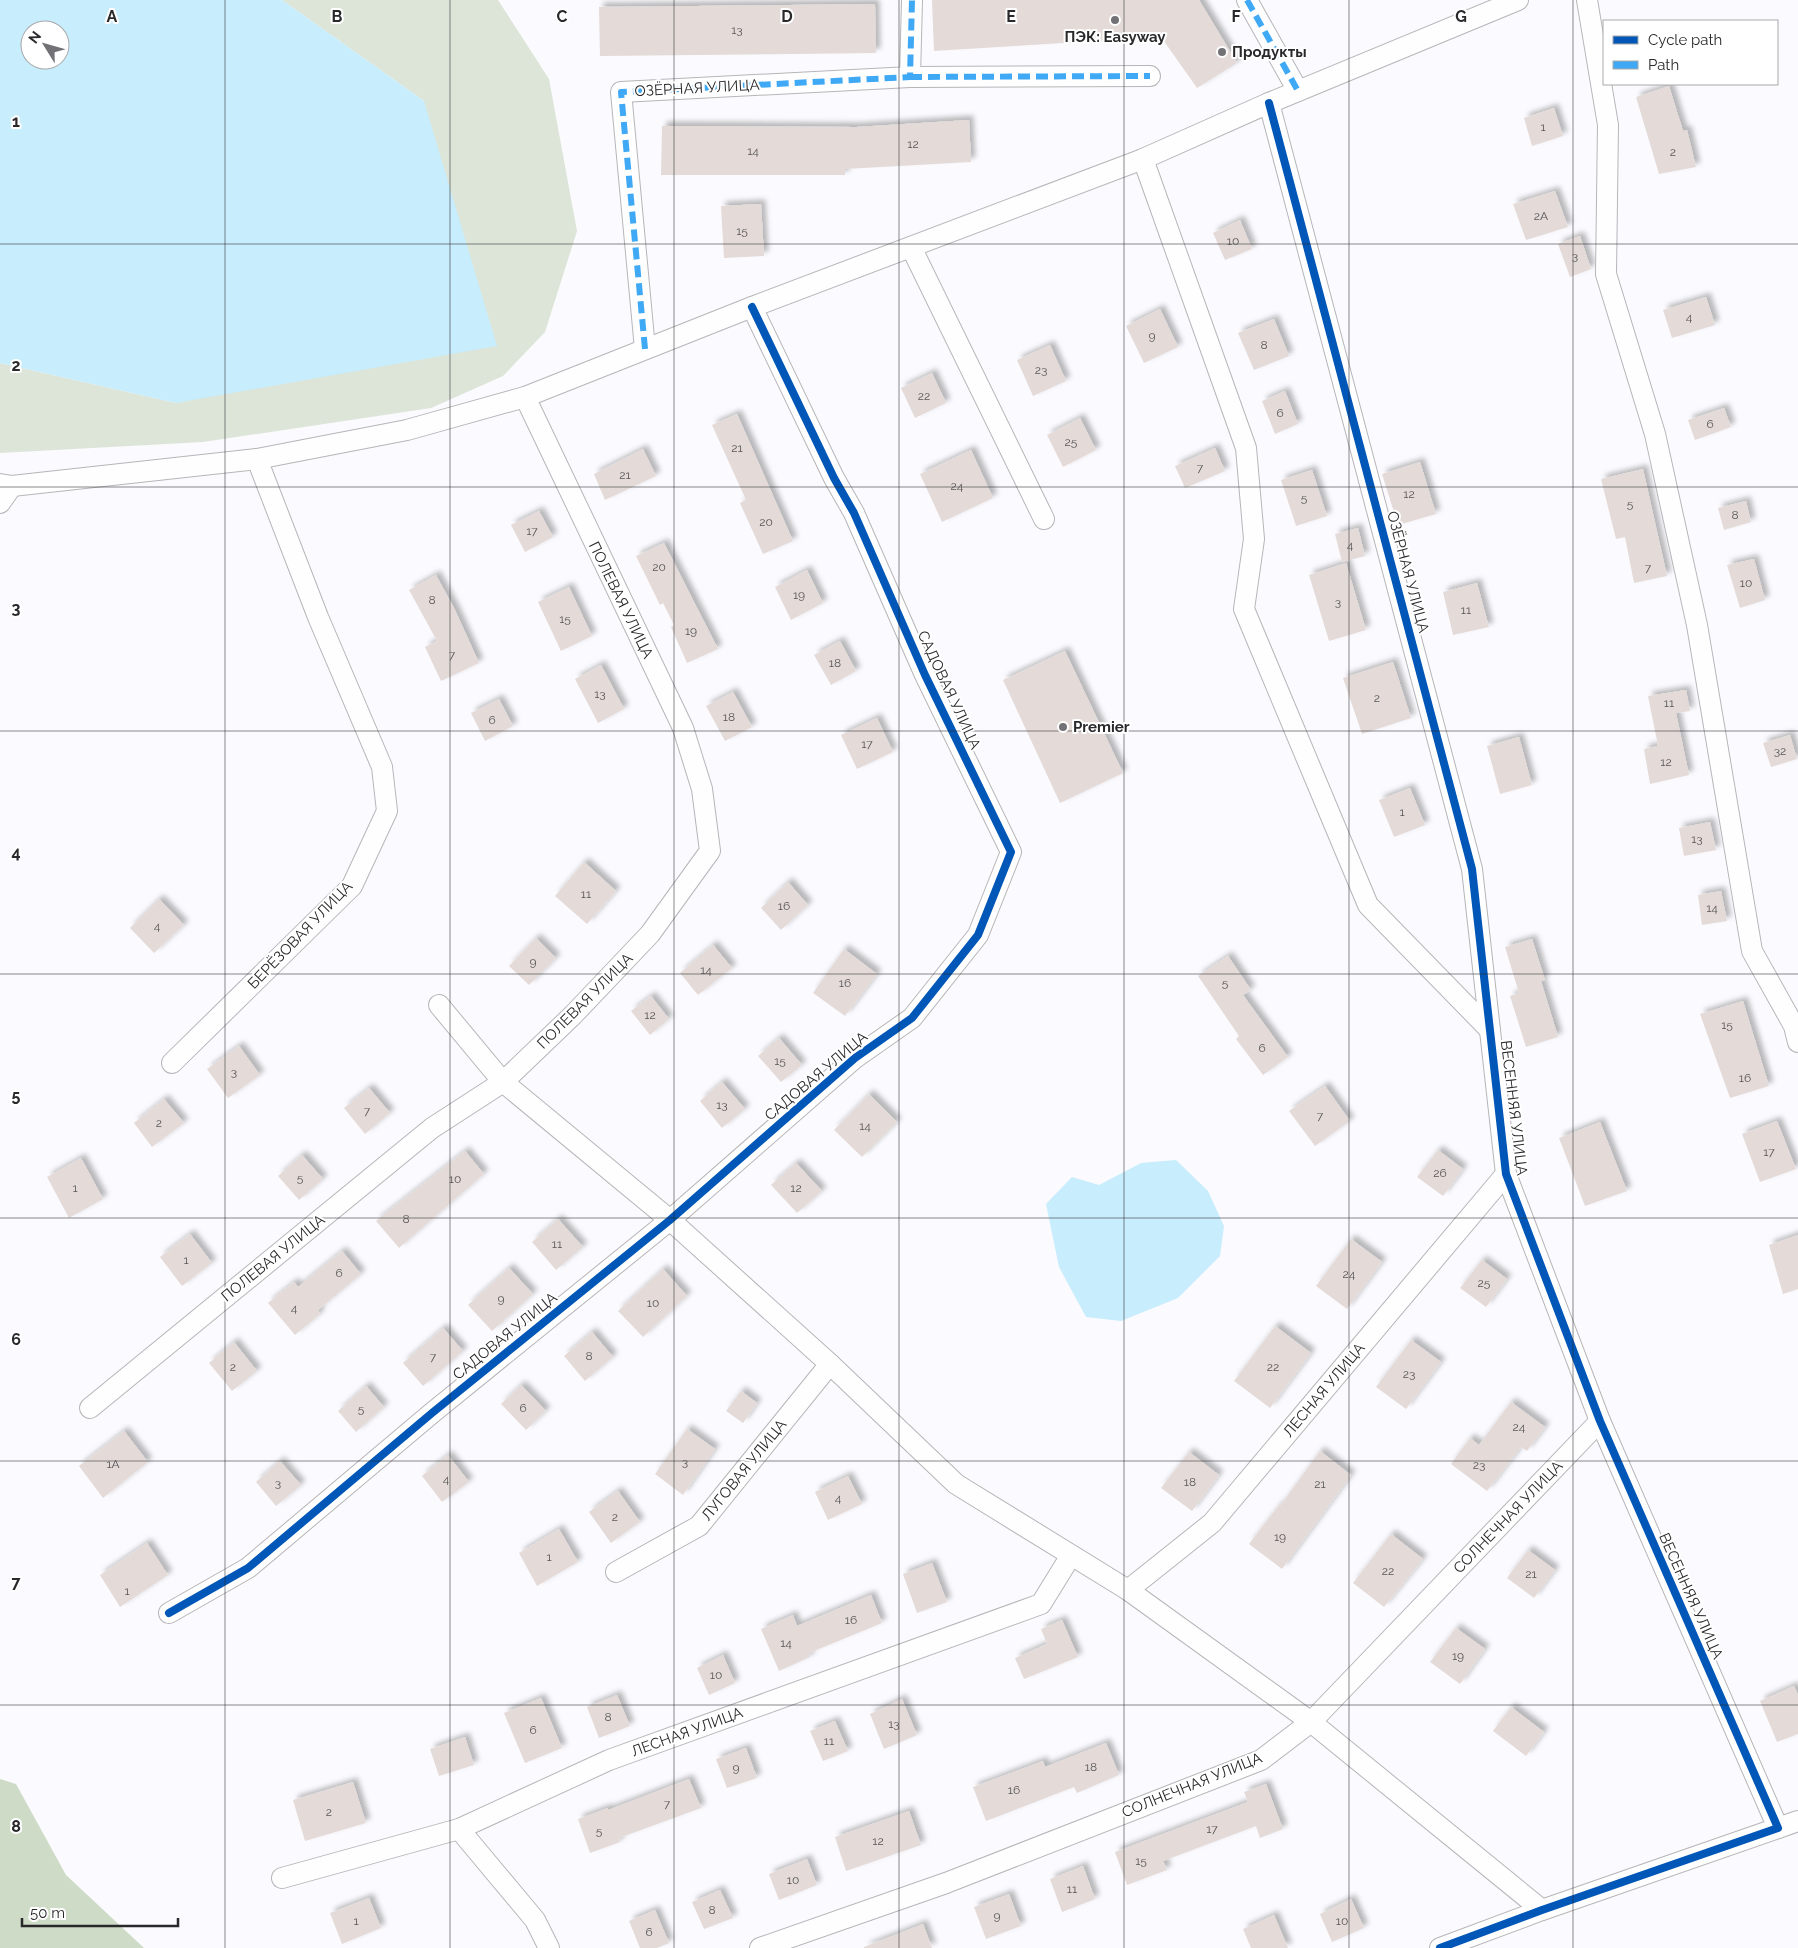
<svg xmlns="http://www.w3.org/2000/svg" width="1798" height="1948" font-family="Raleway,sans-serif">
	<style>
		.green { fill: #dce5d8 }
		.forest { fill: #cedbc6 }
		.water { fill: #c8edfd; fill-rule: evenodd }
		.building { fill: #e4dbd9; filter: url(#shadow) }
		.lines { fill: none; stroke-linecap: round; stroke-linejoin: round }
		.minor-casing { stroke: #b6b5b8; stroke-width: 22 }
		.minor { stroke: #fefeff; stroke-width: 20 }
		.quiet { stroke: #3fa9f5; stroke-width: 6; stroke-dasharray: 12 6; stroke-linecap: butt }
		.cycleway-casing { stroke: #fff; stroke-width: 11 }
		.cycleway { stroke: #0057b8; stroke-width: 8 }
		.grid { fill: none; stroke: #29292c; stroke-width: 1; stroke-opacity: 0.55 }
		.poi-dot { fill: #727276; stroke: #fff; stroke-width: 2 }
		.labels { text-anchor: middle; dominant-baseline: central; stroke-width: 4; stroke-linejoin: round; paint-order: stroke }
		.number-label { font-size: 12px; fill: #585657 }
		.poi-label { font-size: 15px; font-weight: bold; fill: #29292c; stroke: #fff; text-anchor: start }
		.street-label { font-size: 15px; fill: #29292c; stroke: #fff }
		.grid-label { font-size: 16px; text-anchor: middle; font-weight: bold; fill: #29292c; stroke: #fff; stroke-width: 4; stroke-linejoin: round; paint-order: stroke }
	</style>
	<defs>
		<filter id="shadow"><feDropShadow dx="4.5" dy="-4.5" stdDeviation="2.5" flood-color="#0004"/></filter>
	</defs>
	<rect width="100%" height="100%" fill="#fbfafe"/>
	<polygon class="green" points="282,0 498,0 549,79 577,231 545,332 503,376 431,408 203,442 0,453 0,363 176,403 424,101"/>
	<polygon class="forest" points="0,1779 16,1784 66,1875 144,1948 0,1948"/>
	<g class="water">
		<path d="M0,0H282L424,101L497,346L176,403L0,363ZM30,30H60V60H30Z"/>
		<polygon points="1176,1160 1208,1191 1224,1226 1220,1256 1178,1298 1121,1321 1086,1317 1059,1267 1046,1204 1072,1177 1099,1185 1141,1163"/>
	</g>
	<g class="building">
		<polygon points="932,0 1199,0 1237,63 1197,88 1161,37 934,51"/>
		<polygon points="875,4 876,53 600,56 599,7"/>
		<polygon points="1669,86 1683,131 1687,130 1696,167 1659,174 1636,97"/>
		<polygon points="1554,108 1563,136 1532,146 1524,118"/>
		<polygon points="969,120 971,162 845,169 845,175 661,175 662,126 856,127"/>
		<polygon points="1555,191 1568,227 1526,240 1513,204"/>
		<polygon points="761,204 764,256 724,258 721,206"/>
		<polygon points="1240,220 1252,249 1225,260 1213,233"/>
		<polygon points="1580,236 1591,269 1570,277 1558,244"/>
		<polygon points="1706,297 1715,325 1672,338 1663,310"/>
		<polygon points="1160,309 1178,347 1144,363 1126,326"/>
		<polygon points="1274,319 1289,356 1254,370 1238,333"/>
		<polygon points="1050,345 1066,381 1033,396 1017,360"/>
		<polygon points="932,373 946,403 915,418 901,388"/>
		<polygon points="1285,391 1298,424 1275,434 1262,401"/>
		<polygon points="1724,408 1731,427 1695,440 1688,420"/>
		<polygon points="737,414 793,541 763,554 740,503 746,500 712,425"/>
		<polygon points="1080,418 1096,450 1063,467 1047,435"/>
		<polygon points="1215,448 1225,471 1185,488 1175,466"/>
		<polygon points="643,449 656,476 605,500 594,474"/>
		<polygon points="971,450 993,498 942,522 920,474"/>
		<polygon points="1420,462 1436,514 1398,525 1382,474"/>
		<polygon points="1643,469 1667,576 1634,583 1625,537 1616,539 1601,479"/>
		<polygon points="1312,470 1327,516 1296,526 1281,480"/>
		<polygon points="1746,501 1751,522 1724,530 1718,508"/>
		<polygon points="539,511 553,537 525,552 511,525"/>
		<polygon points="1358,528 1365,556 1342,562 1335,534"/>
		<polygon points="664,543 718,649 687,663 671,627 674,625 663,603 660,605 636,556"/>
		<polygon points="1754,559 1765,600 1740,608 1727,565"/>
		<polygon points="1346,563 1366,630 1329,641 1309,575"/>
		<polygon points="807,570 823,603 791,620 775,587"/>
		<polygon points="436,575 455,610 479,663 441,681 425,647 437,641 409,590"/>
		<polygon points="1477,583 1489,627 1453,635 1443,592"/>
		<polygon points="569,587 592,636 561,651 538,602"/>
		<polygon points="840,641 856,671 831,685 814,655"/>
		<polygon points="1065,651 1123,773 1060,803 1003,680"/>
		<polygon points="1393,662 1411,718 1362,734 1343,678"/>
		<polygon points="601,665 624,709 598,723 575,679"/>
		<polygon points="1686,690 1690,711 1676,713 1689,775 1650,784 1644,749 1658,746 1648,696"/>
		<polygon points="733,692 752,727 725,741 706,706"/>
		<polygon points="499,699 513,726 485,741 471,713"/>
		<polygon points="877,718 893,752 857,769 841,735"/>
		<polygon points="1790,735 1797,759 1771,767 1763,743"/>
		<polygon points="1519,737 1532,785 1500,794 1487,746"/>
		<polygon points="1410,788 1425,825 1394,837 1379,800"/>
		<polygon points="1710,822 1716,850 1684,856 1679,828"/>
		<polygon points="584,862 616,891 587,924 555,896"/>
		<polygon points="788,882 808,905 781,930 761,908"/>
		<polygon points="1721,891 1727,921 1702,925 1698,895"/>
		<polygon points="159,899 184,925 154,953 130,928"/>
		<polygon points="536,938 556,958 529,985 509,966"/>
		<polygon points="1532,939 1545,980 1541,981 1558,1037 1526,1047 1510,996 1519,993 1505,947"/>
		<polygon points="713,945 732,968 698,995 680,973"/>
		<polygon points="844,949 877,974 845,1016 813,993"/>
		<polygon points="1228,956 1251,990 1243,995 1288,1057 1263,1075 1236,1039 1239,1036 1198,976"/>
		<polygon points="651,996 669,1019 650,1035 631,1011"/>
		<polygon points="1743,1001 1769,1086 1730,1098 1700,1014"/>
		<polygon points="779,1038 802,1065 781,1082 758,1056"/>
		<polygon points="239,1046 260,1075 228,1098 207,1069"/>
		<polygon points="722,1082 745,1109 722,1128 700,1101"/>
		<polygon points="1325,1086 1350,1121 1315,1146 1289,1111"/>
		<polygon points="369,1088 390,1113 365,1134 344,1108"/>
		<polygon points="869,1094 897,1122 862,1157 834,1130"/>
		<polygon points="164,1099 184,1123 152,1147 134,1123"/>
		<polygon points="1777,1121 1796,1169 1760,1182 1742,1134"/>
		<polygon points="1600,1122 1627,1191 1585,1206 1559,1138"/>
		<polygon points="1438,1150 1463,1169 1443,1196 1417,1177"/>
		<polygon points="465,1151 484,1174 399,1248 376,1221"/>
		<polygon points="302,1155 323,1179 299,1200 278,1176"/>
		<polygon points="81,1158 103,1199 69,1218 47,1177"/>
		<polygon points="796,1163 822,1191 797,1213 771,1185"/>
		<polygon points="558,1219 583,1247 556,1270 532,1242"/>
		<polygon points="190,1234 212,1263 182,1286 160,1257"/>
		<polygon points="1798,1235 1798,1289 1783,1294 1769,1245"/>
		<polygon points="1351,1239 1382,1262 1347,1309 1316,1286"/>
		<polygon points="342,1251 361,1274 318,1310 320,1314 295,1335 268,1303 294,1282 298,1287"/>
		<polygon points="1482,1260 1507,1279 1486,1307 1460,1288"/>
		<polygon points="509,1268 533,1294 492,1331 468,1305"/>
		<polygon points="663,1269 687,1296 643,1337 618,1311"/>
		<polygon points="1275,1326 1311,1353 1270,1408 1234,1381"/>
		<polygon points="443,1328 463,1351 423,1386 403,1363"/>
		<polygon points="592,1332 613,1357 585,1381 564,1356"/>
		<polygon points="1411,1340 1441,1362 1406,1409 1376,1387"/>
		<polygon points="234,1342 257,1371 232,1391 209,1363"/>
		<polygon points="521,1385 546,1411 526,1430 501,1404"/>
		<polygon points="366,1386 384,1407 356,1432 338,1411"/>
		<polygon points="741,1391 757,1403 743,1423 726,1411"/>
		<polygon points="1511,1402 1545,1427 1527,1451 1521,1447 1487,1491 1451,1464 1470,1438 1479,1445"/>
		<polygon points="687,1429 715,1449 683,1495 655,1474"/>
		<polygon points="124,1431 148,1462 103,1498 79,1466"/>
		<polygon points="1320,1451 1351,1475 1282,1569 1249,1544 1279,1505 1280,1506"/>
		<polygon points="1189,1452 1219,1475 1192,1511 1161,1488"/>
		<polygon points="448,1455 469,1482 442,1502 422,1476"/>
		<polygon points="280,1461 301,1485 276,1506 256,1482"/>
		<polygon points="848,1476 862,1504 828,1520 815,1492"/>
		<polygon points="618,1491 640,1522 611,1543 589,1512"/>
		<polygon points="559,1529 578,1562 537,1586 519,1553"/>
		<polygon points="1391,1534 1423,1559 1384,1607 1353,1583"/>
		<polygon points="147,1543 168,1575 120,1607 100,1575"/>
		<polygon points="1528,1550 1555,1570 1534,1598 1507,1578"/>
		<polygon points="932,1563 947,1602 917,1613 903,1574"/>
		<polygon points="871,1595 882,1623 809,1653 810,1657 779,1671 761,1629 793,1615 797,1626"/>
		<polygon points="1062,1620 1078,1657 1024,1679 1015,1658 1047,1644 1041,1629"/>
		<polygon points="1456,1628 1485,1649 1460,1684 1430,1662"/>
		<polygon points="723,1655 735,1683 709,1695 697,1668"/>
		<polygon points="1794,1686 1798,1695 1798,1734 1777,1742 1760,1701"/>
		<polygon points="617,1695 630,1726 599,1738 587,1707"/>
		<polygon points="541,1698 562,1748 525,1763 504,1713"/>
		<polygon points="902,1699 917,1735 884,1749 870,1714"/>
		<polygon points="1511,1707 1544,1732 1526,1756 1493,1731"/>
		<polygon points="835,1721 848,1751 823,1761 810,1731"/>
		<polygon points="465,1737 474,1765 439,1776 430,1749"/>
		<polygon points="1106,1743 1119,1775 1077,1793 1074,1787 986,1821 973,1787 1043,1761 1045,1767"/>
		<polygon points="746,1748 757,1778 727,1788 716,1759"/>
		<polygon points="689,1779 701,1808 619,1838 620,1842 590,1853 578,1819 608,1808 608,1810"/>
		<polygon points="353,1782 366,1823 305,1841 293,1800"/>
		<polygon points="1266,1784 1283,1829 1260,1838 1256,1826 1163,1861 1167,1870 1127,1885 1115,1852 1248,1802 1244,1792"/>
		<polygon points="909,1811 921,1845 846,1871 835,1837"/>
		<polygon points="807,1859 817,1885 779,1900 769,1874"/>
		<polygon points="1083,1866 1095,1899 1062,1912 1050,1879"/>
		<polygon points="720,1890 733,1918 704,1929 692,1902"/>
		<polygon points="1009,1894 1021,1926 986,1939 974,1907"/>
		<polygon points="369,1898 381,1928 342,1944 330,1913"/>
		<polygon points="1351,1899 1364,1928 1332,1942 1320,1914"/>
		<polygon points="655,1910 669,1943 657,1948 640,1948 629,1921"/>
		<polygon points="1274,1915 1288,1948 1251,1948 1243,1929"/>
		<polygon points="923,1924 932,1948 864,1948 864,1947"/>
	</g>
	<g class="lines">
		<g class="minor-casing">
			<g id="minor">
				<polyline points="1247,0 1298,91"/>
				<polyline points="1587,0 1608,125 1606,274 1655,434 1697,625 1752,951 1794,1026 1798,1042"/>
				<polyline points="910,77 1150,76"/>
				<polyline points="1269,103 1472,869 1506,1174 1600,1421 1778,1828 1542,1910 1440,1948"/>
				<polyline points="1143,159 1246,448 1254,539 1244,609 1368,905 1490,1030"/>
				<polyline points="911,247 1044,519"/>
				<polyline points="645,349 621,92 910,77 912,0"/>
				<polyline points="0,484 12,486 257,459 407,430 525,397 752,307 1143,159 1269,103 1518,0"/>
				<polyline points="0,503 12,486"/>
				<polyline points="439,1005 503,1082 670,1220 830,1364 956,1484 1128,1590 1311,1722 1542,1910"/>
				<polyline points="172,1063 352,886 387,811 382,767 318,617 257,459"/>
				<polyline points="90,1408 432,1128 503,1082 573,1015 650,934 710,851 702,789 683,728 525,397"/>
				<polyline points="616,1572 699,1526 830,1364"/>
				<polyline points="1128,1590 1212,1523 1506,1174"/>
				<polyline points="169,1613 248,1568 432,1413 670,1220 855,1058 912,1018 978,935 1011,852 925,675 854,513 834,478 752,307"/>
				<polyline points="1778,1828 1798,1821"/>
				<polyline points="459,1829 535,1920 549,1948"/>
				<polyline points="282,1878 459,1829 609,1760 1041,1604 1070,1557"/>
				<polyline points="760,1948 946,1883 1261,1760 1311,1722 1600,1421"/>
			</g>
		</g>
		<use href="#minor" class="minor"/>
		<g class="quiet">
			<polyline points="1247,0 1298,91"/>
			<polyline points="910,77 1150,76"/>
			<polyline points="645,349 621,92 910,77 912,0"/>
		</g>
		<g class="cycleway-casing">
			<g id="cycleway">
				<polyline points="1269,103 1472,869 1506,1174 1600,1421 1778,1828 1542,1910 1440,1948"/>
				<polyline points="169,1613 248,1568 432,1413 670,1220 855,1058 912,1018 978,935 1011,852 925,675 854,513 834,478 752,307"/>
			</g>
		</g>
		<use href="#cycleway" class="cycleway"/>
	</g>
	<path class="grid" d="M225,0V1948M450,0V1948M674,0V1948M899,0V1948M1124,0V1948M1349,0V1948M1573,0V1948M0,244H1798M0,487H1798M0,731H1798M0,974H1798M0,1218H1798M0,1461H1798M0,1705H1798"/>
	<g class="poi-dot">
		<circle cx="1115" cy="20" r="5"/>
		<circle cx="1222" cy="52" r="5"/>
		<circle cx="1063" cy="727" r="5"/>
	</g>
	<g class="labels">
		<g class="number-label">
			<text x="737" y="30">13</text>
			<text x="1543" y="127">1</text>
			<text x="913" y="144">12</text>
			<text x="753" y="151">14</text>
			<text x="1673" y="152">2</text>
			<text x="1541" y="216">2А</text>
			<text x="742" y="231">15</text>
			<text x="1233" y="241">10</text>
			<text x="1575" y="256">3</text>
			<text x="1689" y="317">4</text>
			<text x="1152" y="336">9</text>
			<text x="1264" y="345">8</text>
			<text x="1041" y="370">23</text>
			<text x="924" y="396">22</text>
			<text x="1280" y="413">6</text>
			<text x="1710" y="424">6</text>
			<text x="1071" y="442">25</text>
			<text x="737" y="448">21</text>
			<text x="1200" y="468">7</text>
			<text x="625" y="475">21</text>
			<text x="957" y="486">24</text>
			<text x="1409" y="494">12</text>
			<text x="1304" y="498">5</text>
			<text x="1630" y="504">5</text>
			<text x="1735" y="515">8</text>
			<text x="766" y="522">20</text>
			<text x="532" y="531">17</text>
			<text x="1350" y="545">4</text>
			<text x="659" y="567">20</text>
			<text x="1648" y="568">7</text>
			<text x="1746" y="583">10</text>
			<text x="799" y="595">19</text>
			<text x="432" y="600">8</text>
			<text x="1338" y="602">3</text>
			<text x="1466" y="610">11</text>
			<text x="565" y="619">15</text>
			<text x="691" y="631">19</text>
			<text x="452" y="655">7</text>
			<text x="835" y="663">18</text>
			<text x="600" y="694">13</text>
			<text x="1377" y="698">2</text>
			<text x="1669" y="703">11</text>
			<text x="729" y="717">18</text>
			<text x="492" y="720">6</text>
			<text x="867" y="744">17</text>
			<text x="1780" y="751">32</text>
			<text x="1666" y="762">12</text>
			<text x="1402" y="812">1</text>
			<text x="1697" y="839">13</text>
			<text x="586" y="894">11</text>
			<text x="784" y="906">16</text>
			<text x="1712" y="908">14</text>
			<text x="157" y="926">4</text>
			<text x="533" y="962">9</text>
			<text x="706" y="970">14</text>
			<text x="845" y="983">16</text>
			<text x="1225" y="983">5</text>
			<text x="650" y="1015">12</text>
			<text x="1727" y="1025">15</text>
			<text x="1262" y="1048">6</text>
			<text x="780" y="1061">15</text>
			<text x="234" y="1072">3</text>
			<text x="1745" y="1078">16</text>
			<text x="722" y="1105">13</text>
			<text x="367" y="1111">7</text>
			<text x="1320" y="1116">7</text>
			<text x="159" y="1123">2</text>
			<text x="865" y="1126">14</text>
			<text x="1769" y="1152">17</text>
			<text x="1440" y="1173">26</text>
			<text x="300" y="1178">5</text>
			<text x="455" y="1179">10</text>
			<text x="75" y="1188">1</text>
			<text x="796" y="1188">12</text>
			<text x="406" y="1219">8</text>
			<text x="557" y="1244">11</text>
			<text x="186" y="1260">1</text>
			<text x="339" y="1273">6</text>
			<text x="1349" y="1274">24</text>
			<text x="1484" y="1283">25</text>
			<text x="501" y="1299">9</text>
			<text x="653" y="1303">10</text>
			<text x="294" y="1308">4</text>
			<text x="589" y="1356">8</text>
			<text x="433" y="1357">7</text>
			<text x="233" y="1367">2</text>
			<text x="1273" y="1367">22</text>
			<text x="1409" y="1374">23</text>
			<text x="523" y="1408">6</text>
			<text x="361" y="1409">5</text>
			<text x="1519" y="1427">24</text>
			<text x="685" y="1462">3</text>
			<text x="113" y="1464">1А</text>
			<text x="1479" y="1465">23</text>
			<text x="446" y="1479">4</text>
			<text x="1190" y="1482">18</text>
			<text x="278" y="1483">3</text>
			<text x="1320" y="1484">21</text>
			<text x="838" y="1498">4</text>
			<text x="615" y="1517">2</text>
			<text x="1280" y="1537">19</text>
			<text x="549" y="1557">1</text>
			<text x="1388" y="1571">22</text>
			<text x="1531" y="1574">21</text>
			<text x="127" y="1591">1</text>
			<text x="851" y="1620">16</text>
			<text x="786" y="1643">14</text>
			<text x="1458" y="1656">19</text>
			<text x="716" y="1675">10</text>
			<text x="608" y="1717">8</text>
			<text x="894" y="1724">13</text>
			<text x="533" y="1730">6</text>
			<text x="829" y="1741">11</text>
			<text x="1091" y="1767">18</text>
			<text x="736" y="1768">9</text>
			<text x="1014" y="1790">16</text>
			<text x="667" y="1804">7</text>
			<text x="329" y="1812">2</text>
			<text x="1212" y="1829">17</text>
			<text x="599" y="1831">5</text>
			<text x="878" y="1841">12</text>
			<text x="1141" y="1861">15</text>
			<text x="793" y="1880">10</text>
			<text x="1072" y="1889">11</text>
			<text x="712" y="1910">8</text>
			<text x="997" y="1916">9</text>
			<text x="356" y="1921">1</text>
			<text x="1342" y="1921">10</text>
			<text x="649" y="1932">6</text>
		</g>
		<g class="poi-label">
			<text x="1115" y="37" text-anchor="middle">ПЭК: Easyway</text>
			<text x="1232" y="52">Продукты</text>
			<text x="1073" y="727">Premier</text>
		</g>
		<g class="street-label">
			<text transform="translate(697 88) rotate(-3)">ОЗЁРНАЯ УЛИЦА</text>
			<text transform="translate(1408 572) rotate(75)">ОЗЁРНАЯ УЛИЦА</text>
			<text transform="translate(621 600) rotate(64)">ПОЛЕВАЯ УЛИЦА</text>
			<text transform="translate(949 690) rotate(65)">САДОВАЯ УЛИЦА</text>
			<text transform="translate(300 935) rotate(-46)">БЕРЁЗОВАЯ УЛИЦА</text>
			<text transform="translate(585 1001) rotate(-45)">ПОЛЕВАЯ УЛИЦА</text>
			<text transform="translate(816 1076) rotate(-40)">САДОВАЯ УЛИЦА</text>
			<text transform="translate(1514 1108) rotate(83)">ВЕСЕННЯЯ УЛИЦА</text>
			<text transform="translate(273 1258) rotate(-39)">ПОЛЕВАЯ УЛИЦА</text>
			<text transform="translate(505 1336) rotate(-39)">САДОВАЯ УЛИЦА</text>
			<text transform="translate(1324 1390) rotate(-50)">ЛЕСНАЯ УЛИЦА</text>
			<text transform="translate(744 1470) rotate(-51)">ЛУГОВАЯ УЛИЦА</text>
			<text transform="translate(1508 1517) rotate(-46)">СОЛНЕЧНАЯ УЛИЦА</text>
			<text transform="translate(1691 1596) rotate(66)">ВЕСЕННЯЯ УЛИЦА</text>
			<text transform="translate(687 1732) rotate(-20)">ЛЕСНАЯ УЛИЦА</text>
			<text transform="translate(1192 1785) rotate(-22)">СОЛНЕЧНАЯ УЛИЦА</text>
		</g>
	</g>
	<g class="grid-label">
		<text x="112" y="22">A</text>
		<text x="337" y="22">B</text>
		<text x="562" y="22">C</text>
		<text x="787" y="22">D</text>
		<text x="1011" y="22">E</text>
		<text x="1236" y="22">F</text>
		<text x="1461" y="22">G</text>
		<text x="16" y="127">1</text>
		<text x="16" y="371">2</text>
		<text x="16" y="614">3</text>
		<text x="16" y="858">4</text>
		<text x="16" y="1101">5</text>
		<text x="16" y="1345">6</text>
		<text x="16" y="1588">7</text>
		<text x="16" y="1832">8</text>
	</g>
	<rect x="1603" y="20" width="175" height="65" fill="#ffffff" stroke="#a9a9ab"/>
	<rect x="1613" y="36" width="25" height="8" fill="#0057b8" stroke="#a9a9ab"/>
	<text x="1648" y="45" font-size="15" fill="#29292c">Cycle path</text>
	<rect x="1613" y="61" width="25" height="8" fill="#3fa9f5" stroke="#a9a9ab"/>
	<text x="1648" y="70" font-size="15" fill="#29292c">Path</text>
	<g transform="translate(45 45) rotate(307)"><circle r="24" fill="#ffffff" stroke="#a9a9ab"/>
	<path d="M0-4L9 19L0 12L-9 19Z" fill="#727276"/>
	<text y="-8" font-size="14" font-weight="bold" text-anchor="middle" fill="#29292c">N</text>
	</g>
	<path d="M22 1918v8h156v-8" fill="none" stroke="#29292c" stroke-width="2.5"/>
	<text x="30" y="1918" font-size="15" fill="#29292c" stroke="#ffffff" stroke-width="4" paint-order="stroke">50 m</text>
</svg>
